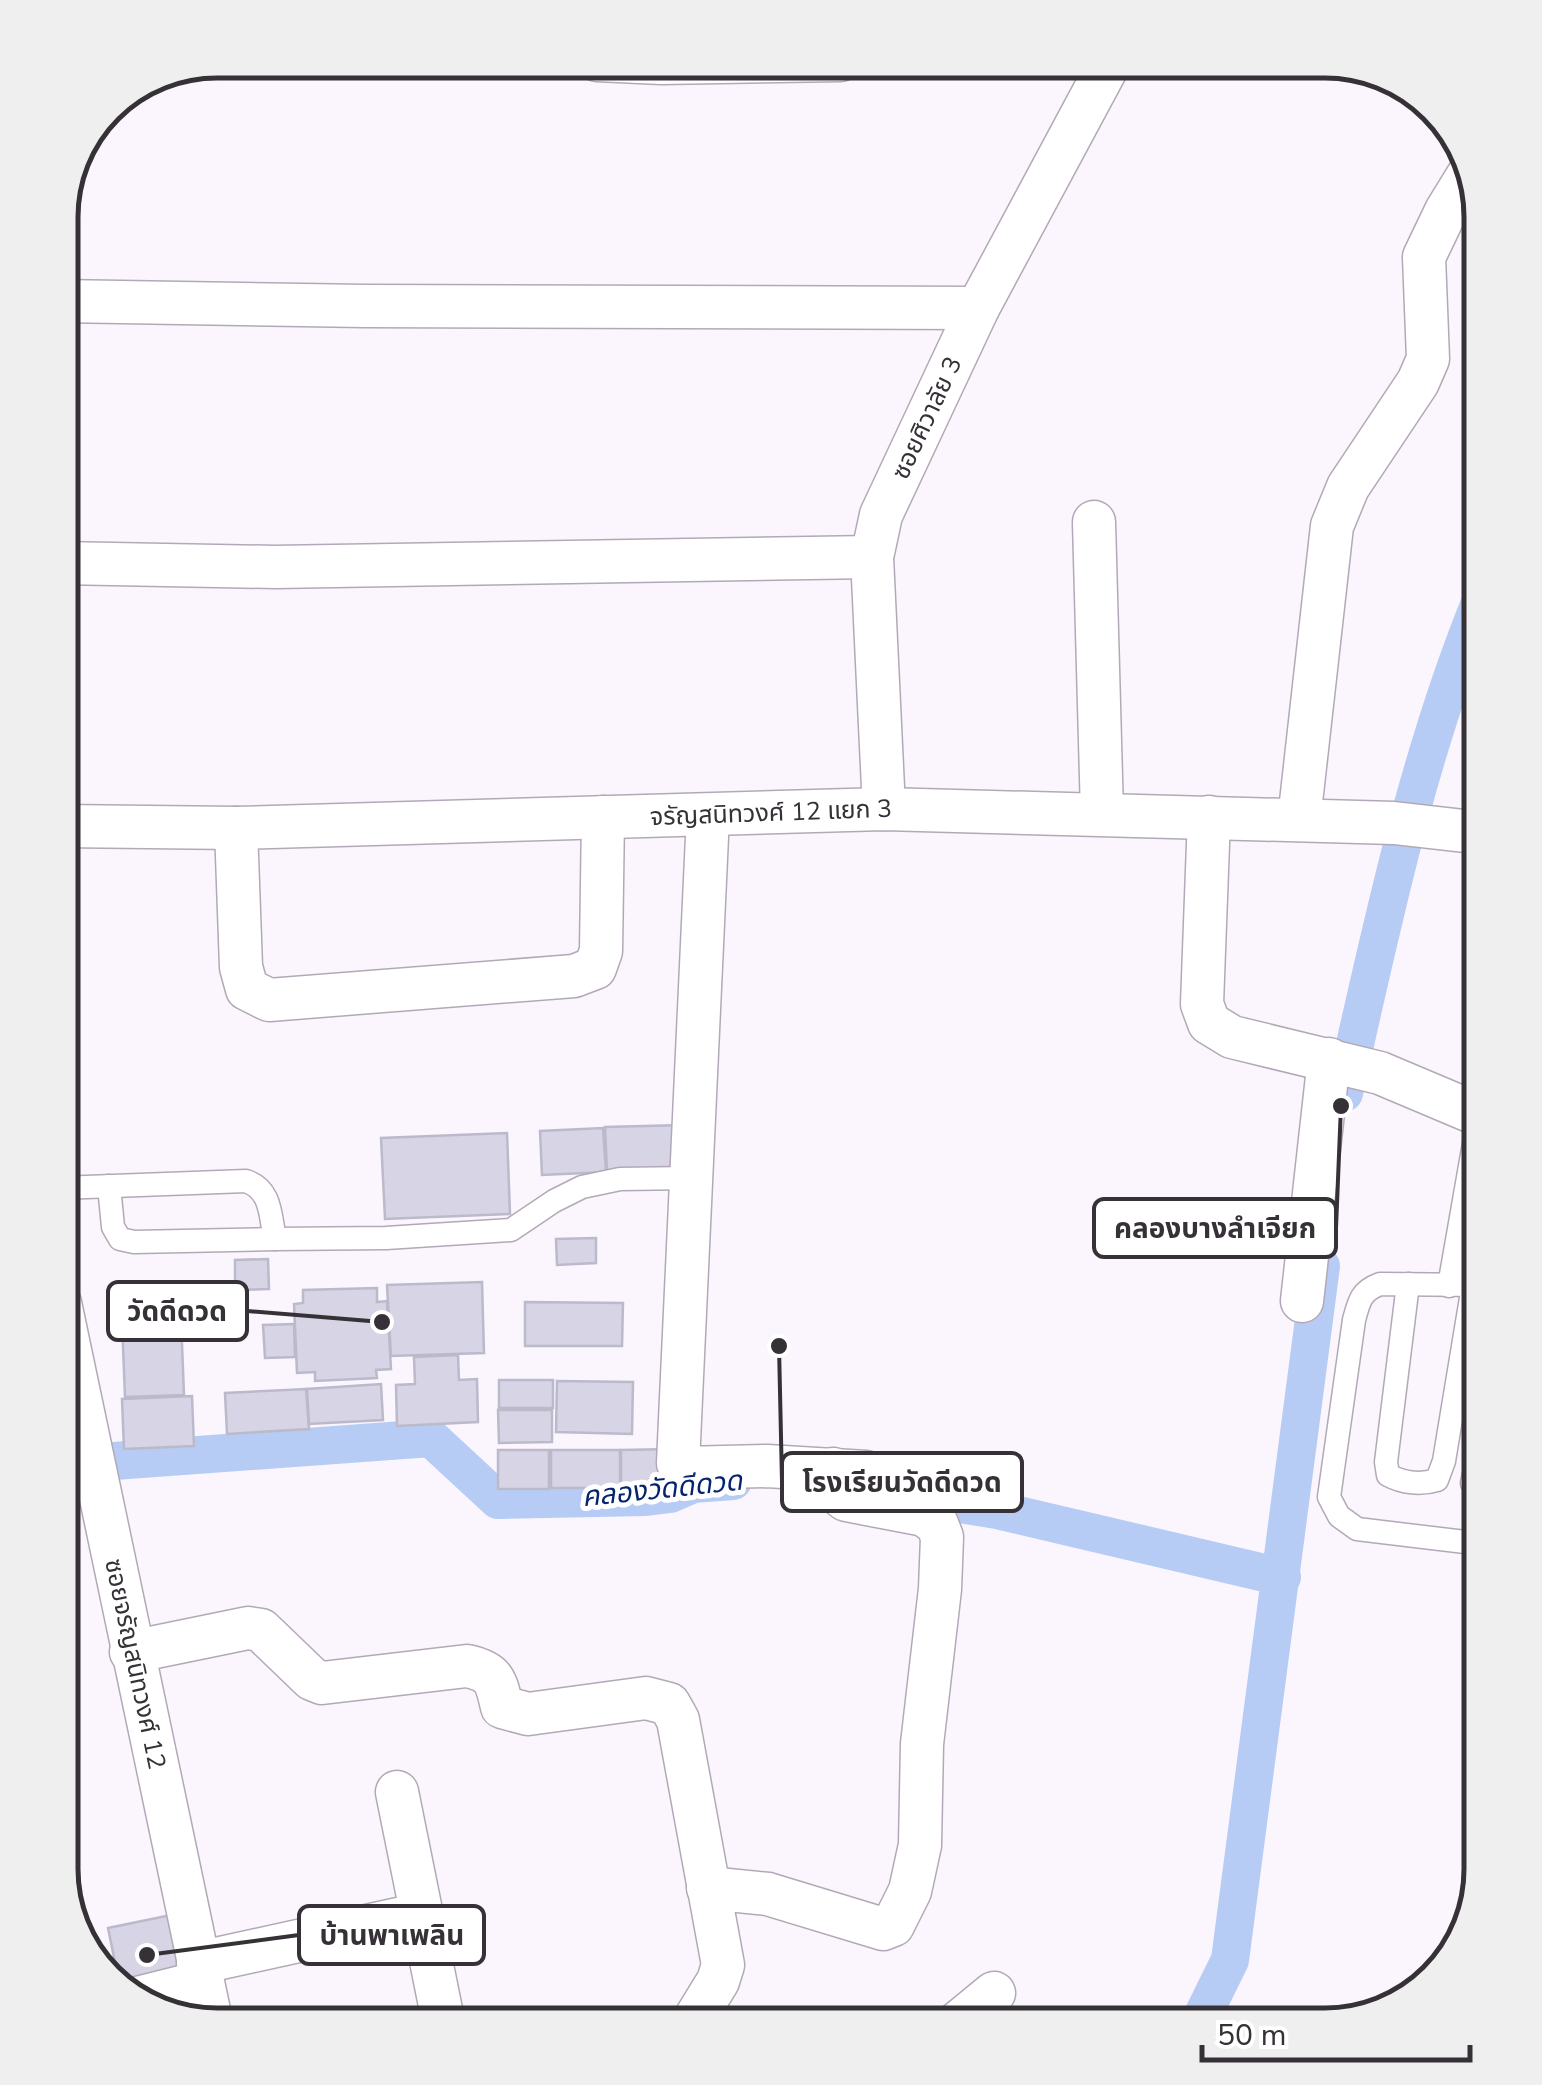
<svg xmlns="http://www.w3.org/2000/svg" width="1542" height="2085" font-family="'Nunito Sans','Noto Sans Thai',sans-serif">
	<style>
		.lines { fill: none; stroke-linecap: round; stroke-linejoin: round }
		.canal { stroke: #b6ccf4; stroke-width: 38 }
		.building { fill: #d6d4e5; stroke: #bbbaca; stroke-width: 2.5 }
		.lane-casing { stroke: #b3a9b6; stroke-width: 25 }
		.street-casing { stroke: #b3a9b6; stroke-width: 45 }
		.path { stroke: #ada7af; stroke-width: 6; stroke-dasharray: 5 5; stroke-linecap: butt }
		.lane { stroke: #fff; stroke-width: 22 }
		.street { stroke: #fff; stroke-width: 42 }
		.labels { text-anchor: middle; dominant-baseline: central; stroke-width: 10; stroke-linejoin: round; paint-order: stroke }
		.street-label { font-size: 25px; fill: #353136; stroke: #fff }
		.water-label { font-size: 28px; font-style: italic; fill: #05246d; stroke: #fff }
		.rim { fill: none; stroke: #353136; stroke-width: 5 }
		.leader { fill: none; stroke: #353136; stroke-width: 4 }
		.callout-dot { fill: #353136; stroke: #fff; stroke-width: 4 }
		.callout { fill: #fff; stroke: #353136; stroke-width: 4 }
		.callout-label { font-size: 28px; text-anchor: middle; font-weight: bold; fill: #353136 }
	</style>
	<rect width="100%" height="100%" fill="#fbf5fe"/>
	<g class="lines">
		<g class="canal">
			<path d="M1344,1093C1382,925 1417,757 1482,598"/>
			<polyline points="60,1475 114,1461 431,1438 498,1500 646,1497 670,1494 693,1484 733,1481"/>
			<polyline points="892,1493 997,1510 1282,1577"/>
			<polyline points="1198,2025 1230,1960 1321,1266"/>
		</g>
	</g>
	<g class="building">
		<polygon points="683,1125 683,1170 607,1172 605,1127"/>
		<polygon points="603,1128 606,1172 542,1175 540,1131"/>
		<polygon points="507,1133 510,1214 385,1219 381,1138"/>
		<polygon points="596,1238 596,1263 557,1265 556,1239"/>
		<polygon points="268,1259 269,1289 235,1290 235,1260"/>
		<polygon points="482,1282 484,1353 391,1356 387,1285"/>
		<polygon points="377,1288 377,1302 387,1301 391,1369 376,1370 377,1378 315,1381 315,1372 297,1373 294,1304 303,1303 303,1290"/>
		<polygon points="180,1293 184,1395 125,1397 121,1296"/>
		<polygon points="525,1302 623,1303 622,1346 525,1346"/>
		<polygon points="294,1324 295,1357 265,1358 263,1325"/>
		<polygon points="458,1355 459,1380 477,1379 478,1422 397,1426 396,1385 415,1384 414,1357"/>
		<rect x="499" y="1380" width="54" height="28"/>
		<polygon points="557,1381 633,1382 632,1434 556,1432"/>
		<polygon points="381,1384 383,1420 309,1424 307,1389"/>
		<polygon points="306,1389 309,1429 227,1434 225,1393"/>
		<polygon points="192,1396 194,1446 124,1449 122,1399"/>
		<polygon points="498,1410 552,1410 552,1442 499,1443"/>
		<polygon points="671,1449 672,1488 621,1488 621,1450"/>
		<rect x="498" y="1450" width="51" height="39"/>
		<rect x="551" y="1450" width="69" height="38"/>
		<polygon points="171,1915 185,1981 120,1987 108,1928"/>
	</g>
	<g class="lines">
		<g class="lane-casing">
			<g id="lane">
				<polyline points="109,1186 113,1227 120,1239 134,1242 275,1239"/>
				<path d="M60,1188L246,1181C272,1190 270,1216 275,1239L386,1238L511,1230L554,1201L582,1187L620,1179L691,1178"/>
				<path d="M1408,1284L1386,1462L1388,1475C1403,1483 1421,1485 1437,1480L1444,1461L1473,1286"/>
				<polyline points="1449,1286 1479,1115"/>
				<polyline points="1472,1483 1482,1436"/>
				<path d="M1482,1544L1357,1529L1339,1516L1329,1497L1354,1320C1359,1301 1361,1291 1380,1284L1482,1285"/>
			</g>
		</g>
		<g class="street-casing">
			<g id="street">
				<polyline points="597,60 661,63 840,60"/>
				<polyline points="60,301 365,306 978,308"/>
				<polyline points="1094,522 1102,814"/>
				<polyline points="60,563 275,567 872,557"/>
				<polyline points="884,809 872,557 881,515 978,308 1111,60"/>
				<polyline points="708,815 678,1463 684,1468 767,1466 866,1472"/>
				<polyline points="1209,817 1202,1004 1209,1023 1232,1037 1380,1073 1482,1116"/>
				<polyline points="1299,820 1332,526 1348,487 1418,382 1428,359 1424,257 1446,211 1470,172"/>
				<polyline points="60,826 236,828 884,809 1394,823 1482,833"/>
				<polyline points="236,828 241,967 247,989 269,1000 574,976 595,968 601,951 603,817"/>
				<polyline points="1302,1301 1329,1059"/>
				<polyline points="60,1303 212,2025"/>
				<path d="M131,1652L248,1628L261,1630L312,1679L322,1683L467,1666C495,1672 496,1681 502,1707L528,1714L646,1698L669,1704L678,1720L723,1965L718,1981L691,2025"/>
				<polyline points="397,1792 444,2025"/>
				<polyline points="708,1888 768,1894 883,1929 893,1925 910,1891 920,1845 922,1744 940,1589 942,1537 937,1524 924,1515 846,1500 841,1496 833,1469"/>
				<polyline points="198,1963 421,1914"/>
				<polyline points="133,1999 201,1982"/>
				<polyline points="955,2025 994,1993"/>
			</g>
		</g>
		<polyline class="path" points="1458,1951 1481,1873"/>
		<use href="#lane" class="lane"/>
		<use href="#street" class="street"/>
	</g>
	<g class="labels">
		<g class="street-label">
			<text transform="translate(927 418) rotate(-65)">ซอยศิวาลัย 3</text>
			<text transform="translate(771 813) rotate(-2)">จรัญสนิทวงศ์ 12 แยก 3</text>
			<text transform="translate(135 1664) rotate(78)">ซอยจรัญสนิทวงศ์ 12</text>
		</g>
		<g class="water-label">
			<text transform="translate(662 1489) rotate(-6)">คลองวัดดีดวด</text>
		</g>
	</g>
	<path d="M0 0H1542V2085H0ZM217 78H1325A139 139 0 0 1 1464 217V1869A139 139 0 0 1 1325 2008H217A139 139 0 0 1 78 1869V217A139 139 0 0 1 217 78Z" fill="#efefef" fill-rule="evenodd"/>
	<path class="rim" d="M217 78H1325A139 139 0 0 1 1464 217V1869A139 139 0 0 1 1325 2008H217A139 139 0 0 1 78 1869V217A139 139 0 0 1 217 78Z"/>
	<path class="leader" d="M1341 1106L1336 1228M382 1322L247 1311M779 1346L782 1482M147 1955L299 1935"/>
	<g class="callout-dot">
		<circle cx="1341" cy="1106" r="10"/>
		<circle cx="382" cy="1322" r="10"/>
		<circle cx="779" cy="1346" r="10"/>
		<circle cx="147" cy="1955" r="10"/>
	</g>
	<g class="callout">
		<rect x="1094" y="1199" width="242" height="58" rx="10"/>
		<rect x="108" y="1282" width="139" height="58" rx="10"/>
		<rect x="782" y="1453" width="240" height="58" rx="10"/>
		<rect x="299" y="1906" width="185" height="58" rx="10"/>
	</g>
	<g class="callout-label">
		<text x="1215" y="1238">คลองบางลำเจียก</text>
		<text x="177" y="1321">วัดดีดวด</text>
		<text x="902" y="1492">โรงเรียนวัดดีดวด</text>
		<text x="392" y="1945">บ้านพาเพลิน</text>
	</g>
	<path d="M1202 2045v15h268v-15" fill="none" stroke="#353136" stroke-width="5"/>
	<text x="1217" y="2045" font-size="30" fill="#353136" stroke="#ffffff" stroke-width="8" paint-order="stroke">50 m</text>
</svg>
